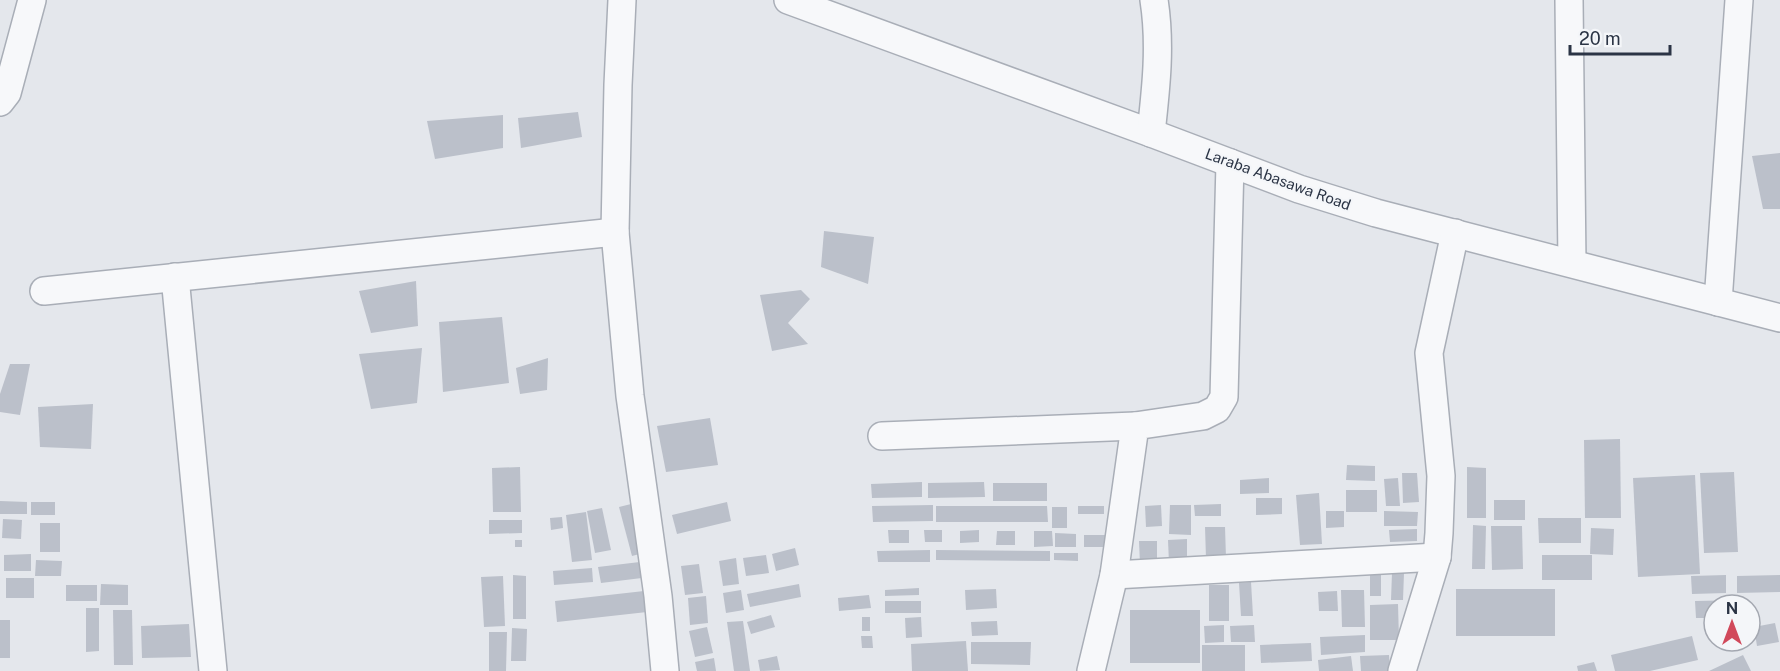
<svg xmlns="http://www.w3.org/2000/svg" width="1780" height="671" font-family="'Public Sans',sans-serif">
	<style>
		.building { fill: #bbc0ca }
		.lines { fill: none; stroke-linecap: round; stroke-linejoin: round }
		.minor-casing { stroke: #a9aeb7; stroke-width: 30 }
		.minor { stroke: #f7f8fa; stroke-width: 27 }
		.labels { text-anchor: middle; dominant-baseline: central; stroke-width: 4.5; stroke-linejoin: round; paint-order: stroke }
		.street-label { font-size: 15px; fill: #2b3445; stroke: #f4f6f9 }
	</style>
	<rect width="100%" height="100%" fill="#e4e7ec"/>
	<g class="building">
		<polygon points="578,112 582,137 521,148 518,118"/>
		<polygon points="503,115 503,148 435,159 427,121"/>
		<polygon points="1780,153 1780,209 1763,209 1752,156"/>
		<polygon points="824,231 874,237 868,284 821,267"/>
		<polygon points="416,281 418,326 371,333 359,291"/>
		<polygon points="801,290 810,299 788,323 808,344 772,351 760,295"/>
		<polygon points="502,317 509,383 443,392 439,322"/>
		<polygon points="422,348 417,403 371,409 359,354"/>
		<polygon points="548,358 547,390 520,394 516,368"/>
		<polygon points="10,364 30,364 20,415 0,412 0,394"/>
		<polygon points="93,404 91,449 40,447 38,407"/>
		<polygon points="710,418 718,465 666,472 657,426"/>
		<polygon points="1620,439 1621,518 1585,518 1584,440"/>
		<polygon points="1347,465 1375,466 1375,481 1346,480"/>
		<polygon points="520,467 521,512 493,512 492,468"/>
		<polygon points="1467,467 1486,468 1486,518 1467,518"/>
		<polygon points="1734,472 1738,552 1704,553 1700,473"/>
		<polygon points="1402,473 1417,473 1419,502 1403,503"/>
		<polygon points="1695,475 1700,574 1638,577 1633,478"/>
		<polygon points="1269,478 1269,493 1240,494 1240,480"/>
		<polygon points="1398,478 1400,506 1386,506 1384,479"/>
		<polygon points="922,482 922,497 872,498 871,484"/>
		<polygon points="984,482 985,497 928,498 928,483"/>
		<rect x="993" y="483" width="54" height="18"/>
		<rect x="1346" y="490" width="31" height="22"/>
		<polygon points="1319,493 1322,544 1300,545 1296,495"/>
		<polygon points="1256,498 1282,498 1282,514 1256,515"/>
		<rect x="1494" y="500" width="31" height="20"/>
		<polygon points="0,501 27,502 27,514 0,514"/>
		<rect x="31" y="502" width="24" height="13"/>
		<polygon points="727,502 731,521 677,534 672,515"/>
		<polygon points="635,503 647,552 632,556 619,507"/>
		<polygon points="1221,504 1221,516 1195,516 1194,505"/>
		<polygon points="933,505 933,521 873,522 872,506"/>
		<polygon points="1161,505 1162,526 1146,527 1145,506"/>
		<polygon points="1170,505 1191,505 1191,535 1169,534"/>
		<polygon points="936,506 1047,506 1048,522 936,522"/>
		<rect x="1078" y="506" width="26" height="8"/>
		<rect x="1052" y="507" width="15" height="21"/>
		<polygon points="602,508 611,550 595,553 587,511"/>
		<polygon points="1326,511 1344,511 1344,527 1326,528"/>
		<polygon points="1384,511 1418,512 1417,526 1384,526"/>
		<polygon points="586,512 592,560 572,562 566,515"/>
		<polygon points="562,517 563,528 551,530 550,518"/>
		<polygon points="1538,518 1581,518 1581,543 1539,543"/>
		<polygon points="3,519 22,520 21,539 2,538"/>
		<polygon points="489,520 522,520 522,533 489,534"/>
		<rect x="40" y="523" width="20" height="29"/>
		<polygon points="1473,525 1486,526 1485,569 1472,569"/>
		<polygon points="1491,526 1522,526 1523,569 1492,570"/>
		<polygon points="1205,527 1225,527 1226,558 1206,559"/>
		<polygon points="1591,528 1614,529 1613,555 1590,554"/>
		<polygon points="1417,529 1417,541 1390,542 1389,530"/>
		<polygon points="888,530 909,530 909,543 889,543"/>
		<polygon points="924,530 942,530 942,542 925,542"/>
		<polygon points="979,530 979,542 960,543 960,531"/>
		<polygon points="997,531 1015,531 1015,545 996,545"/>
		<polygon points="1034,531 1052,531 1053,546 1034,547"/>
		<polygon points="1055,533 1076,534 1076,547 1055,547"/>
		<rect x="1084" y="535" width="24" height="12"/>
		<polygon points="1187,539 1187,562 1169,563 1168,540"/>
		<rect x="515" y="540" width="7" height="7"/>
		<polygon points="1139,541 1157,541 1157,564 1140,564"/>
		<polygon points="795,548 799,565 776,571 772,554"/>
		<polygon points="930,550 930,562 878,562 877,551"/>
		<polygon points="936,550 1050,551 1050,561 936,560"/>
		<polygon points="1054,553 1078,553 1078,561 1054,560"/>
		<polygon points="31,554 31,571 4,571 4,555"/>
		<polygon points="766,555 769,573 746,576 743,558"/>
		<rect x="1542" y="555" width="50" height="25"/>
		<polygon points="736,558 739,584 723,586 719,561"/>
		<polygon points="36,560 62,561 61,576 35,576"/>
		<polygon points="648,561 650,577 601,583 598,567"/>
		<polygon points="699,564 703,593 685,595 681,566"/>
		<polygon points="592,568 593,582 554,585 553,571"/>
		<rect x="1370" y="572" width="11" height="24"/>
		<polygon points="1392,573 1404,573 1403,600 1391,600"/>
		<polygon points="513,575 526,576 526,619 513,619"/>
		<polygon points="1726,575 1726,593 1692,594 1691,576"/>
		<polygon points="1780,575 1780,592 1737,593 1737,576"/>
		<polygon points="503,576 505,626 484,627 481,577"/>
		<rect x="6" y="578" width="28" height="20"/>
		<polygon points="1251,582 1253,616 1241,616 1239,583"/>
		<polygon points="101,584 128,585 128,605 100,605"/>
		<polygon points="799,584 801,597 750,607 747,594"/>
		<rect x="66" y="585" width="31" height="16"/>
		<rect x="1209" y="585" width="20" height="36"/>
		<polygon points="919,588 919,595 885,596 885,590"/>
		<polygon points="996,589 997,608 966,610 965,590"/>
		<rect x="1456" y="589" width="99" height="47"/>
		<polygon points="653,590 656,611 557,622 555,601"/>
		<polygon points="741,590 744,610 726,613 723,593"/>
		<polygon points="1341,590 1364,590 1365,627 1342,627"/>
		<polygon points="1337,591 1338,611 1319,611 1318,592"/>
		<polygon points="869,595 871,608 839,611 838,598"/>
		<polygon points="706,596 708,623 690,625 688,598"/>
		<polygon points="1742,600 1742,605 1714,605 1714,618 1696,618 1695,601"/>
		<rect x="885" y="601" width="36" height="12"/>
		<polygon points="1398,604 1399,640 1370,640 1370,605"/>
		<polygon points="86,608 99,608 99,651 86,652"/>
		<polygon points="113,610 132,610 133,665 114,665"/>
		<rect x="1130" y="610" width="70" height="53"/>
		<polygon points="771,615 775,627 751,634 747,622"/>
		<rect x="862" y="617" width="8" height="14"/>
		<polygon points="921,617 922,637 906,638 905,618"/>
		<rect x="0" y="620" width="10" height="38"/>
		<polygon points="743,621 750,671 734,671 727,622"/>
		<polygon points="997,621 998,635 972,636 971,622"/>
		<polygon points="1775,623 1779,642 1757,646 1754,627"/>
		<polygon points="189,624 191,657 142,658 141,626"/>
		<polygon points="1224,625 1224,642 1205,643 1204,626"/>
		<polygon points="1254,625 1255,642 1231,642 1230,626"/>
		<polygon points="707,627 713,653 695,657 689,631"/>
		<polygon points="512,628 527,629 526,661 511,661"/>
		<polygon points="489,632 507,632 506,671 489,671"/>
		<polygon points="1365,635 1365,652 1321,655 1320,637"/>
		<polygon points="861,636 872,636 873,648 862,648"/>
		<polygon points="1692,636 1698,660 1650,671 1615,671 1611,655"/>
		<polygon points="966,641 968,671 912,671 911,644"/>
		<polygon points="971,642 1031,642 1030,665 971,664"/>
		<polygon points="1311,643 1312,661 1261,663 1260,645"/>
		<rect x="1202" y="645" width="43" height="26"/>
		<polygon points="1389,655 1390,671 1361,671 1360,656"/>
		<polygon points="1743,655 1751,671 1709,671"/>
		<polygon points="777,656 780,670 760,671 758,660"/>
		<polygon points="1351,656 1353,671 1319,671 1318,660"/>
		<polygon points="714,658 716,671 697,671 695,662"/>
		<polygon points="1594,662 1597,671 1578,671 1577,666"/>
	</g>
	<g class="lines">
		<g class="minor-casing">
			<g id="minor">
				<polyline points="622,0 618,85 615,232 630,396 658,596 665,671"/>
				<polyline points="788,0 1151,133 1299,189 1376,213 1780,318"/>
				<polyline points="1569,0 1572,263"/>
				<polyline points="0,102 7,93 32,0"/>
				<path d="M1151,133C1156,88 1161,45 1154,0"/>
				<polyline points="175,277 213,671"/>
				<polyline points="44,291 615,232"/>
				<polyline points="1718,302 1739,0"/>
				<polyline points="882,436 1135,426"/>
				<polyline points="1114,575 1437,557"/>
				<polyline points="1091,671 1114,575 1135,426 1203,416 1217,409 1224,397 1230,163"/>
				<polyline points="1402,671 1437,557 1439,533 1441,476 1429,353 1455,233"/>
			</g>
		</g>
		<use href="#minor" class="minor"/>
	</g>
	<g class="labels">
		<g class="street-label">
			<text transform="translate(1278 179) rotate(20)">Laraba Abasawa Road</text>
		</g>
	</g>
	<g transform="translate(1732 623)"><circle r="28" fill="#f4f6f9" stroke="#a4a8b1" stroke-width="1.5"/>
	<path d="M0-4.5L10 22L0 15L-10 22Z" fill="#d1495b"/>
	<text y="-9" font-size="16" font-weight="bold" text-anchor="middle" fill="#2b3445">N</text>
	</g>
	<path d="M1570 45v9h100v-9" fill="none" stroke="#2b3445" stroke-width="3"/>
	<text x="1579" y="45" font-size="18" fill="#2b3445" stroke="#f4f6f9" stroke-width="4.5" paint-order="stroke">20 m</text>
</svg>
